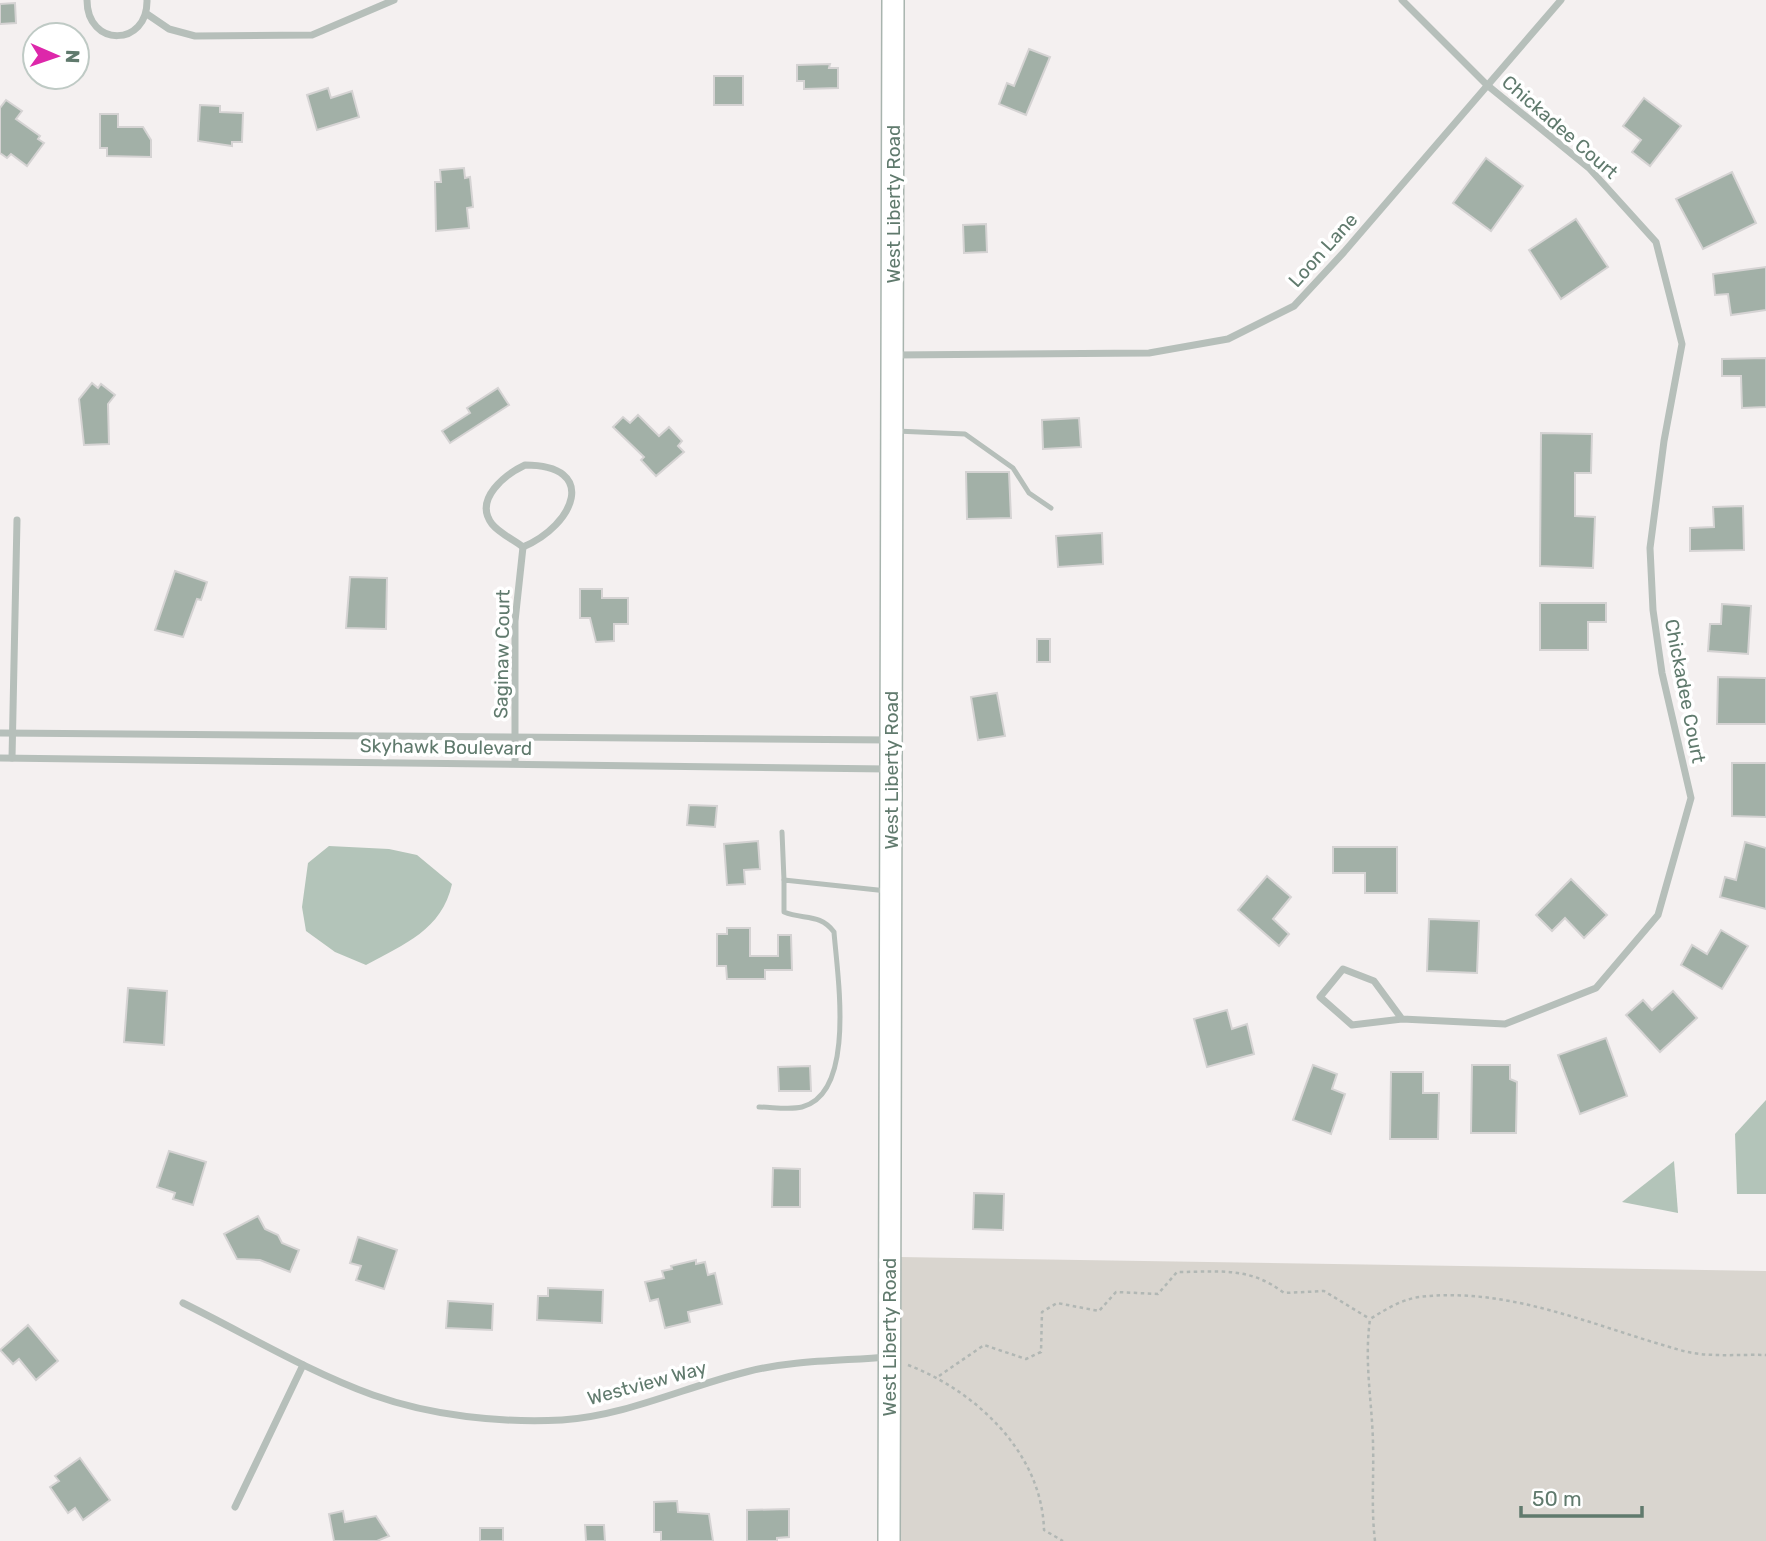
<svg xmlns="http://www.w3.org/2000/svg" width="1766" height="1541" font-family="Rubik,sans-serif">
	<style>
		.green { fill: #d9d5cf }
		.water { fill: #b3c4b9 }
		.building { fill: #a2b0a7; stroke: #d5d3d3; stroke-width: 2 }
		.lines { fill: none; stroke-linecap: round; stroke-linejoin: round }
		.secondary-casing { stroke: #a8b4ae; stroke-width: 24 }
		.path { stroke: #b1b7b4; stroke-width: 2.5; stroke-dasharray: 3.5 3.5; stroke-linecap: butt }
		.lane { stroke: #b6bfba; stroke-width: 5 }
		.street { stroke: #b6bfba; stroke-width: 7 }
		.secondary { stroke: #fff; stroke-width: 21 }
		.labels { text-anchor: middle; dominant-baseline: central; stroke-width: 7; stroke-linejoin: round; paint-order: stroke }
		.street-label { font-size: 19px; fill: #607a6d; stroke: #fff }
	</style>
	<rect width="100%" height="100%" fill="#f4f0f0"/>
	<polygon class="green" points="900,1257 1766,1271 1766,1541 900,1541"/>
	<g class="water">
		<path d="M329,846L389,849L417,855L452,884C442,930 404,944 366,965L335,952L306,931L302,907L308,863Z"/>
		<polygon points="1766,1100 1766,1194 1737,1194 1735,1134"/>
		<polygon points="1674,1161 1678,1213 1622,1202"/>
	</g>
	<g class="building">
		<polygon points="15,3 16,23 0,24 0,4"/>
		<polygon points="1029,49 1050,57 1026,115 999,104 1007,83 1014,86"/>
		<polygon points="830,64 829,68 838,68 838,88 804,89 804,81 797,81 797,65"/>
		<rect x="714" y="76" width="29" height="29"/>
		<polygon points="328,88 331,98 352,91 359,117 317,130 307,95"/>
		<polygon points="1644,98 1681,126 1650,166 1632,152 1641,140 1623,126"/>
		<polygon points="6,100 22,111 16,119 40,136 38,139 44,143 27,166 11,154 7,158 0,153 0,108"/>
		<polygon points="200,105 220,106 220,112 243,113 242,142 232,142 232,146 198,141"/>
		<polygon points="100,114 118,114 118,127 143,127 151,140 151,157 107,156 107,148 100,148"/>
		<polygon points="1486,158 1523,186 1491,231 1453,203"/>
		<polygon points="464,168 465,178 470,177 473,207 467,208 469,228 436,231 435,182 441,182 440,170"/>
		<polygon points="1732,172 1756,223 1703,249 1676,199"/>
		<polygon points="1576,219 1608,267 1561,299 1529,250"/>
		<polygon points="986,224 987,252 964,253 963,225"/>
		<polygon points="1766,267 1766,310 1731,315 1728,294 1715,295 1713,274"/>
		<polygon points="1766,358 1766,407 1742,408 1741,376 1722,376 1722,359"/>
		<polygon points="92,383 98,388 101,384 115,395 108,404 109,444 84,445 79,399"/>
		<polygon points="498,388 509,405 450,443 442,431 470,413 467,408"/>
		<polygon points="638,415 659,436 669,427 682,441 678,446 684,452 656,476 641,460 644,457 613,427 623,417 630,423"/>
		<polygon points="1079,418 1081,447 1043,449 1042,420"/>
		<polygon points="1541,433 1592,434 1591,473 1575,473 1575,516 1595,517 1593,568 1540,566"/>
		<polygon points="966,472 1009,472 1011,518 967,519"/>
		<polygon points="1743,506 1744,550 1690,551 1690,528 1714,527 1713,507"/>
		<polygon points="1102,533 1103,564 1058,567 1056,536"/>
		<polygon points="175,571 207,582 201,600 197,599 183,637 155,630"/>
		<polygon points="350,577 387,578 386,629 346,628"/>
		<polygon points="580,589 602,589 602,598 628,598 628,624 614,624 614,641 596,642 590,618 580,618"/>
		<polygon points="1540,603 1606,603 1606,622 1588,622 1588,650 1540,650"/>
		<polygon points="1722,604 1751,606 1748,654 1708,651 1710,624 1721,624"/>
		<rect x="1037" y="639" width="13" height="23"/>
		<polygon points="1718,677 1766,678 1766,724 1717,724"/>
		<polygon points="997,693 1005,736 978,740 971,697"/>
		<polygon points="1732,763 1766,763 1766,817 1732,816"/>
		<polygon points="689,805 717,806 715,827 687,825"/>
		<polygon points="758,841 760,869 744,870 745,884 727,885 724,844"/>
		<polygon points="1745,842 1766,848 1766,909 1720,897 1725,877 1736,880"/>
		<polygon points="1333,847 1397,847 1397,893 1365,893 1365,873 1333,873"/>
		<polygon points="1267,876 1291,897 1273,919 1289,934 1279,946 1238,910"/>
		<polygon points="1571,879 1607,915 1584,938 1565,918 1552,931 1536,915"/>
		<polygon points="1429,919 1479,921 1477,973 1427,971"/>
		<polygon points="727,928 750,928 750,956 778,956 778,935 791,935 792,970 765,970 765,979 727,979 726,966 717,966 717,934 727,934"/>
		<polygon points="1721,930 1748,946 1722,989 1681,965 1692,945 1707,954"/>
		<polygon points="128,988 167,991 164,1045 124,1042"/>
		<polygon points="1673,991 1697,1018 1660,1052 1626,1015 1643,1000 1652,1010"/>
		<polygon points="1227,1010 1232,1029 1247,1024 1254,1054 1207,1067 1194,1019"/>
		<polygon points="1606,1038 1627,1096 1580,1114 1558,1055"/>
		<polygon points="1313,1065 1337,1074 1332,1089 1345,1094 1331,1134 1293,1120"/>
		<polygon points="1472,1065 1510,1065 1510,1079 1517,1082 1516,1133 1471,1133"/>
		<polygon points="810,1066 811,1091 779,1091 778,1067"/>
		<polygon points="1391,1072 1423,1072 1423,1093 1439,1093 1438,1139 1390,1139"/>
		<polygon points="169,1151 206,1162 193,1205 173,1199 175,1193 157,1187"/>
		<polygon points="773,1168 800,1169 800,1207 772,1207"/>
		<polygon points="974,1193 1004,1194 1003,1230 973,1229"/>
		<polygon points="258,1216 265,1229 278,1235 282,1243 299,1250 290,1272 260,1260 237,1259 224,1234"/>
		<polygon points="358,1237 397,1250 384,1289 356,1280 361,1266 350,1263"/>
		<polygon points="696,1260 696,1264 705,1262 708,1275 715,1273 722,1304 688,1312 690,1322 665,1328 658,1299 650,1301 645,1282 664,1278 662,1271 672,1269 671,1266"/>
		<polygon points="548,1288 603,1290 602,1323 537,1320 538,1296 548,1296"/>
		<polygon points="448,1301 493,1304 492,1330 446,1328"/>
		<polygon points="28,1325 58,1361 36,1380 19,1359 13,1364 0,1350"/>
		<polygon points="80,1458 110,1500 83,1520 75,1508 68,1513 50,1487 59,1481 55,1476"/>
		<polygon points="677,1501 678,1512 709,1514 713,1541 661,1541 661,1532 654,1532 654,1502"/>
		<polygon points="789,1509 789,1537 777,1538 777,1541 747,1541 747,1510"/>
		<polygon points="343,1511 345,1522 376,1516 389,1536 377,1541 334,1541 329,1514"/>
		<polygon points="585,1525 604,1525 605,1541 586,1541"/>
		<rect x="480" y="1528" width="23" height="13"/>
	</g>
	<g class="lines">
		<g class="secondary-casing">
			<polyline id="secondary" points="889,1541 893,0"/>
		</g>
		<g class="path">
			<path d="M908,1365C976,1391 1042,1453 1044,1530L1063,1541"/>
			<path d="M939,1376L984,1345L1026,1359L1041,1352L1042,1312L1057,1303L1099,1311L1116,1292L1158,1294L1177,1272C1219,1272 1249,1266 1284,1293L1324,1291L1370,1319"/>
			<path d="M1375,1541C1371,1508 1374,1476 1373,1443C1372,1400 1364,1363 1370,1319C1385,1310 1400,1300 1419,1297C1509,1286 1596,1327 1680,1350C1706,1358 1739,1354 1766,1355"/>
		</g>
		<g class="lane">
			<polyline points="896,431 965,434 1013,468 1029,493 1051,508"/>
			<polyline points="782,832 784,880"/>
			<path d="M759,1107C772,1107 790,1110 802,1107C857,1093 837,973 834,932C820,913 803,920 784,912V880L887,891"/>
		</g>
		<g class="street">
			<path d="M87,0C87,48 148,47 147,0"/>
			<polyline points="1402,0 1487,85 1589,168 1656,242 1682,344 1664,441 1650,548 1653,610 1662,673 1691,798 1658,915 1596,988 1505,1024 1402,1019 1374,981 1343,969 1320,997 1352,1025 1402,1019"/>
			<polyline points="147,14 169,29 195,36 312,35 394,0"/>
			<polyline points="894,355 1149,353 1228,339 1294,306 1344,252 1561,0"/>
			<path d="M525,465C599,465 575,525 523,547C514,540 499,533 492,524C473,499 506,474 525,465Z"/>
			<polyline points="0,733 890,740"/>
			<polyline points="0,758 888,769"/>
			<polyline points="12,758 17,520"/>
			<polyline points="515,763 515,621 523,547"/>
			<path d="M183,1303C246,1334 307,1371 373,1395C432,1416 500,1423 562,1420C625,1416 685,1387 746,1372C791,1360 842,1361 888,1357"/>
			<polyline points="235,1507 303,1365"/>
		</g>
		<use href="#secondary" class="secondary"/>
	</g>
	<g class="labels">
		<g class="street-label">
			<text transform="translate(1560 127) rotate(41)">Chickadee Court</text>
			<text transform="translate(893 204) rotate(-90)">West Liberty Road</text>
			<text transform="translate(1323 250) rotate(-48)">Loon Lane</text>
			<text transform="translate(502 654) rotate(-89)">Saginaw Court</text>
			<text transform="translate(1685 691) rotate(79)">Chickadee Court</text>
			<text transform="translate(446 747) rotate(1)">Skyhawk Boulevard</text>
			<text transform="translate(891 770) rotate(-90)">West Liberty Road</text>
			<text transform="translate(889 1337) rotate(-90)">West Liberty Road</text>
			<text transform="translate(647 1383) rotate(-15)">Westview Way</text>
		</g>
	</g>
	<g transform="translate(56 56) rotate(92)"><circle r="33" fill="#ffffff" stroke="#bfcac5" stroke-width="2"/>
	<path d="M0-5L12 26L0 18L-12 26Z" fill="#dd27aa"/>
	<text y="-10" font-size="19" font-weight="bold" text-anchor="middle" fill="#607a6d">N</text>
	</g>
	<path d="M1521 1506v10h121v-10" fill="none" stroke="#607a6d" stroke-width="3.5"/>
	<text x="1532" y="1506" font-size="21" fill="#607a6d" stroke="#ffffff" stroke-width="5" paint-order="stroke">50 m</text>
</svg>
